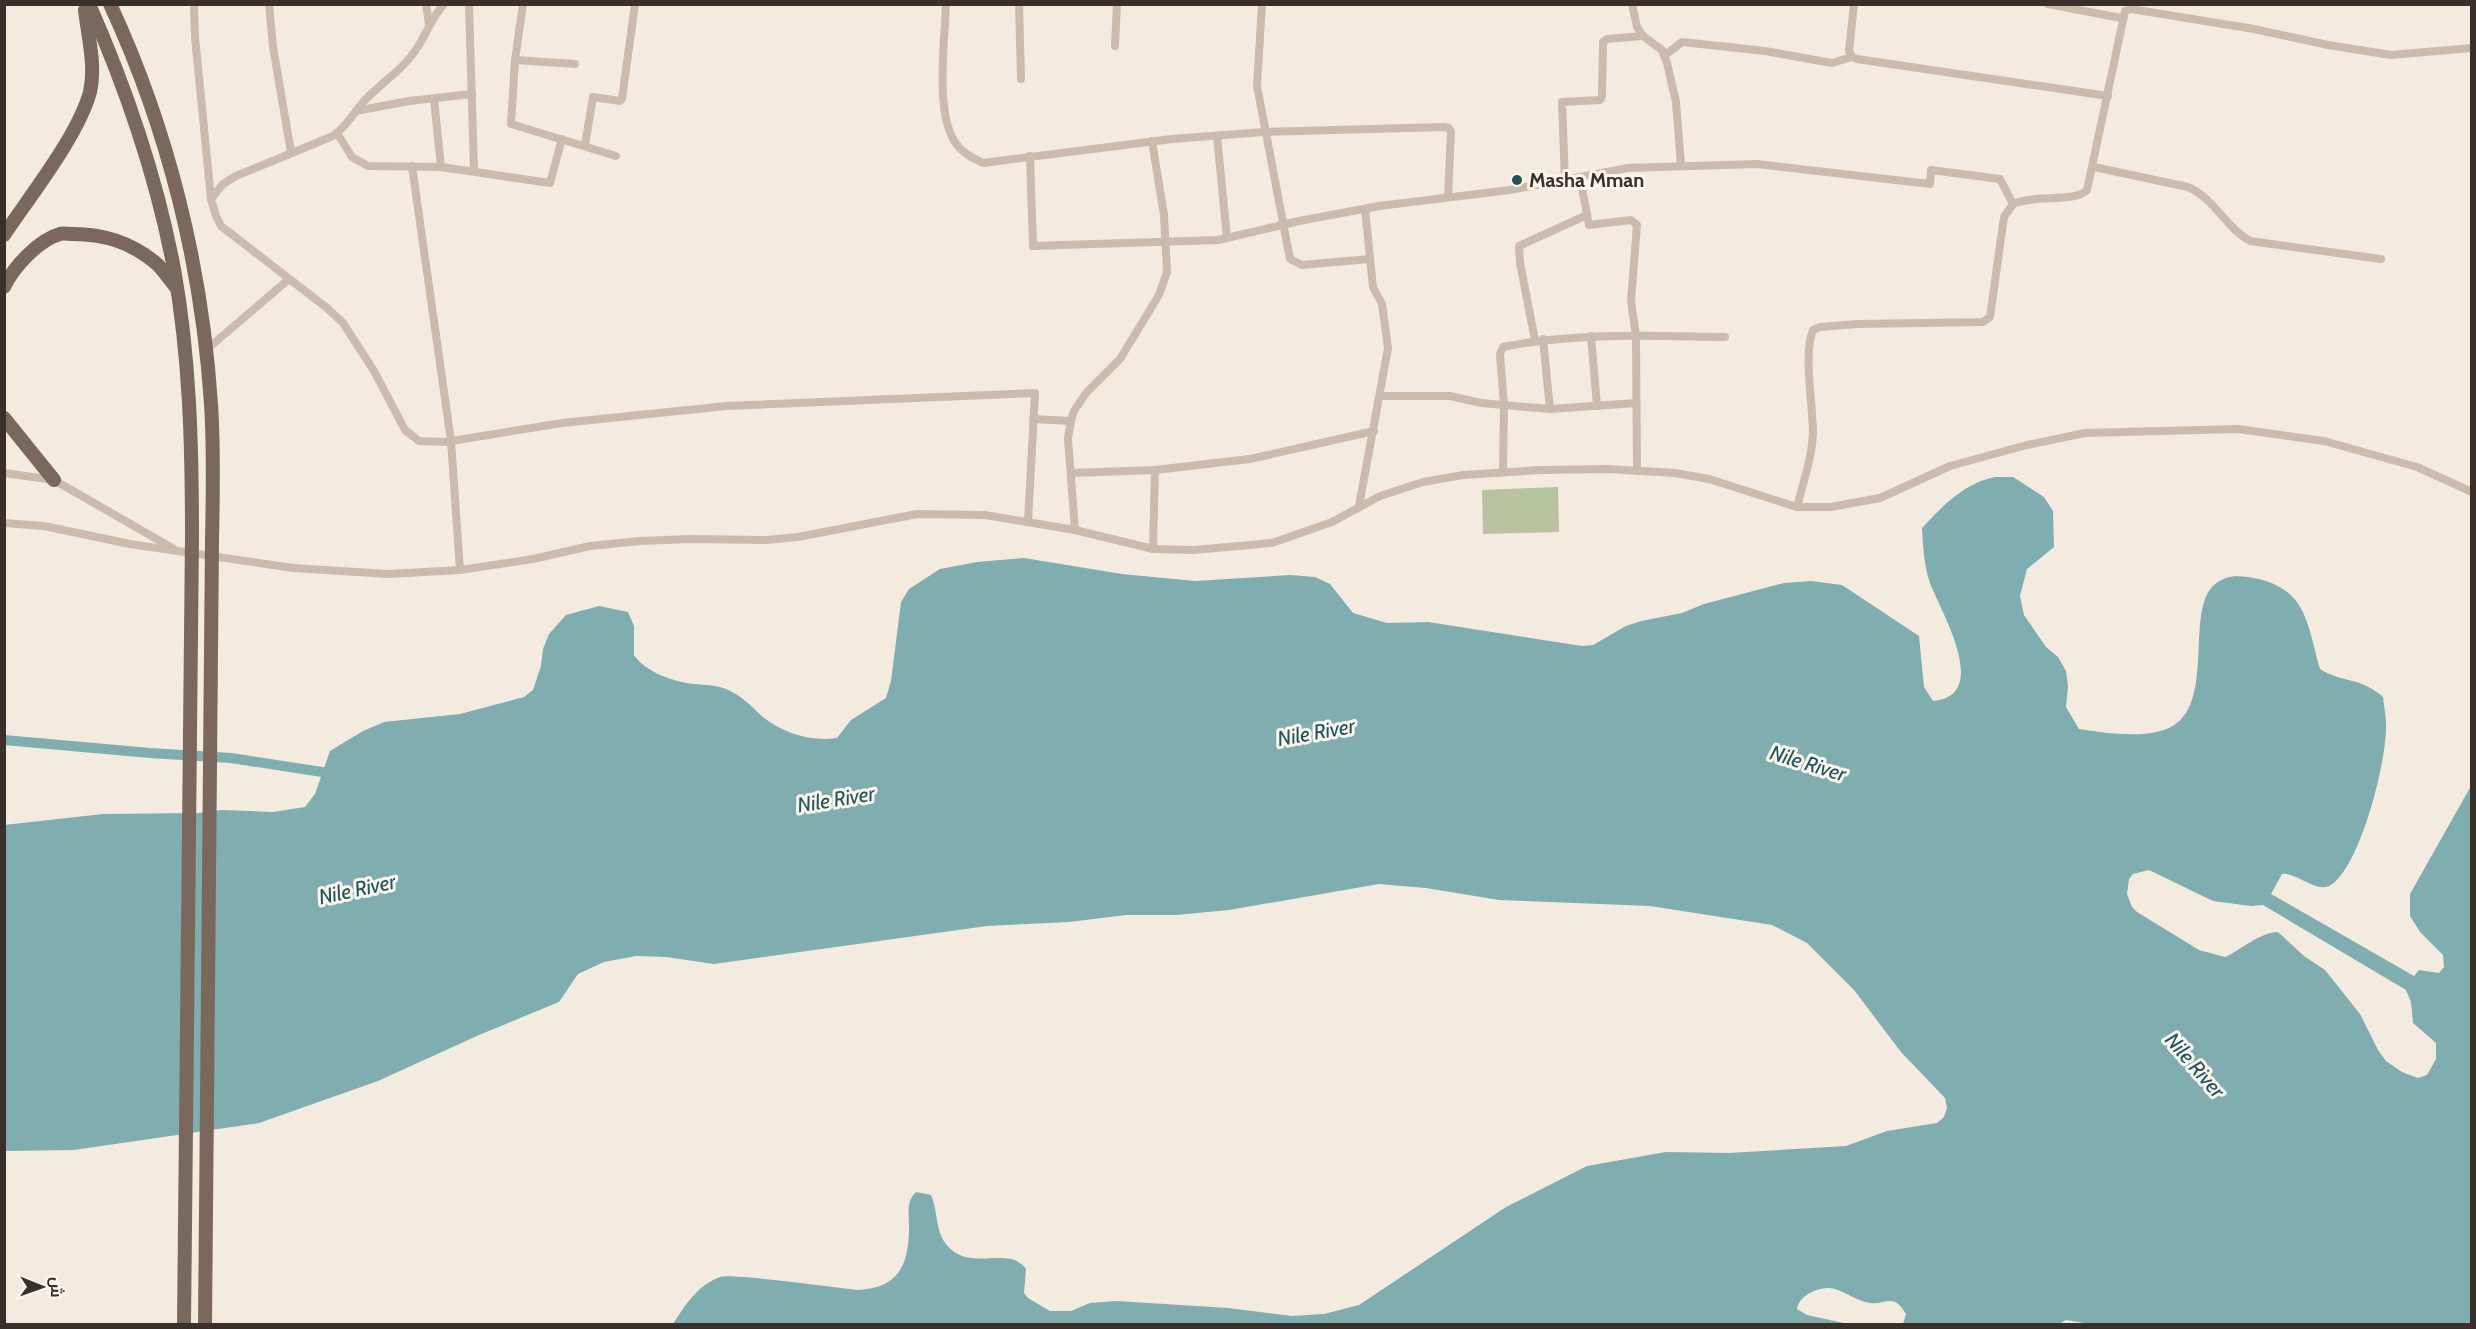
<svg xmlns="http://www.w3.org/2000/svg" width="2476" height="1329" font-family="Cabin,Cairo,sans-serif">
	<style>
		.green { fill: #b6c2a0 }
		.water { fill: #7fadb0; fill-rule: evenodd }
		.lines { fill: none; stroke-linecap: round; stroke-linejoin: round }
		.canal { stroke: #7fadb0; stroke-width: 10 }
		.minor { stroke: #cbbbac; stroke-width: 8 }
		.primary { stroke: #7b685c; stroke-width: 14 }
		.primary-bridge { stroke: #7b685c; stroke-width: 14 }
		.poi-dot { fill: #20555b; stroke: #faf5ed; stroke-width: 2 }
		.labels { text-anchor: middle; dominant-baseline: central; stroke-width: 6; stroke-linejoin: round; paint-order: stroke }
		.poi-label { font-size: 20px; font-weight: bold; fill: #3a302b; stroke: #faf5ed; text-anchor: start }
		.water-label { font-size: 21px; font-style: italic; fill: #20555b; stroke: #faf5ed }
	</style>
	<rect width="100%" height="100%" fill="#f3ebe0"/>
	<polygon class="green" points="1558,487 1559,532 1483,534 1482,490"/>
	<path class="water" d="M1995,477H2013L2044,497L2053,511L2054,547L2027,569L2020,596L2024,615L2046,647L2058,657L2066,671L2068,686L2066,707L2079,729C2106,733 2155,741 2177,723C2213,695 2186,610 2214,585C2224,576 2235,575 2248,577C2307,586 2306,621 2320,669C2342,683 2361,677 2383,697C2384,706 2386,716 2386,725C2387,760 2361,865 2331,885C2316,894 2297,872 2282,874L2271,894L2414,976L2419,970L2439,973L2444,967L2443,955L2420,932L2410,916V894L2471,786V1324H2090L2066,1320L2059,1324H1903L1906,1314C1893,1292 1886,1305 1870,1303C1857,1301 1846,1292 1835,1289C1821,1285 1799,1295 1797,1309L1807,1315L1848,1324H673C686,1304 697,1286 720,1277C730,1273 838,1288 858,1290C898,1288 909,1266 909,1227C909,1215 906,1201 916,1192L931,1195C938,1211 935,1230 946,1244C969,1274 1009,1244 1026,1269L1024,1293L1028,1298L1050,1311H1071L1090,1303L1117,1301L1228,1308L1292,1316L1324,1314L1359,1305L1506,1207L1587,1166L1666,1152L1729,1153L1846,1146L1887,1131L1937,1123L1944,1117L1947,1108L1945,1098L1901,1052L1854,990L1807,943L1772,925L1650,906L1499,900L1426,888L1379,884L1229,910L1176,915H1126L1069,922L987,926L714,964L666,957L636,956L604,962L578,974L559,1002L479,1035L378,1081L259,1123L74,1150L5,1151L4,825L103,814L198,813L222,810L273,812L305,807L315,794L330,751L363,731L384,722L460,714L524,697L533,690L541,666L543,649L549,634L566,615L599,606L628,612L634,626V655C645,672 674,682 694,684C705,685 716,685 726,689C741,695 752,707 763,717C782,733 812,742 837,738L851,720L886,698L891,681L901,602L909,589L940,569L977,562L1024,558L1122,574L1195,581L1290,575L1315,577L1330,584L1353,613L1387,623L1428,622L1582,646L1593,645L1626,626L1641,621L1682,613L1704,604L1784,583L1811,581L1842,585L1919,636L1924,687L1933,701C1992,696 1941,612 1930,583C1924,566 1923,546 1922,528C1942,506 1965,483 1995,477ZM2149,870L2213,901L2251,906L2263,905L2406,990L2411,1002L2413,1023L2436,1043V1059L2427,1075L2418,1078L2402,1072L2386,1061L2378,1050L2360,1014L2325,970L2304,956L2278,932C2258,933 2243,949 2225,957L2199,950L2137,912L2132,907L2127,894L2129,879L2133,874Z"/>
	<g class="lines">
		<polyline class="canal" points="4,740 150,753 231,758 335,774"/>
		<g class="minor">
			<polyline points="194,4 195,37 211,199 216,216 221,226 327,308 343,323 374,371 405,430 419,441 445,442 562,423 726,406 1035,393 1028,522"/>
			<polyline points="269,4 273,47 291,152"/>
			<polyline points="426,4 429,25"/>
			<polyline points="469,4 474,171"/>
			<polyline points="523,4 515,60 511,124 616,156"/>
			<path d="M946,4C945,41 934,116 957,145C964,154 973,158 983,163L1172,139L1264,132L1444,127L1449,128L1451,132L1448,197"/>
			<polyline points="1019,4 1021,79"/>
			<polyline points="1262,4 1257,86 1290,259 1302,265 1369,259"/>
			<polyline points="1632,4 1637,27 1643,36 1662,50 1667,63 1676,102 1681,165"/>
			<polyline points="1854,4 1849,51 1852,57 1857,59 2108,96"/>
			<polyline points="2048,4 2121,18"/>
			<polyline points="1115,46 1117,4"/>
			<polyline points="1664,56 1682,42 1765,51 1832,63 1852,57"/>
			<polyline points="515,60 575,64"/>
			<polyline points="434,99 441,167"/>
			<polyline points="356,111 409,101 472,94"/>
			<polyline points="337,133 352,157 368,166 441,167 550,183 562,139"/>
			<polyline points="1217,136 1227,238"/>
			<polyline points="585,145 593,97 620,101 622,99 635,4"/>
			<polyline points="1030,156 1033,246 1218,240 1299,221 1379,206 1510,190 1628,168 1757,164 1930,184 1931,170 2000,179 2013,204"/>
			<polyline points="412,166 451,441 460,570"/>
			<path d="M2094,167L2188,187C2215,199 2225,227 2250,241L2381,259"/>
			<polyline points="1580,177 1589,225 1631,220 1637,225 1631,301 1636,336 1637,471"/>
			<polyline points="1565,180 1562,102 1600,100 1602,96 1603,42 1607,39 1643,36"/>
			<path d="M211,199L223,184L236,176L333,136C346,127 354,113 364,101C381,83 404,69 417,48C427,33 432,17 444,4"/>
			<polyline points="1591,336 1597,406"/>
			<polyline points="1543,339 1550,409"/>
			<polyline points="1535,340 1520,263 1519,246 1587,215"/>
			<polyline points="206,350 289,279"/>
			<polyline points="1380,396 1450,396 1481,403 1550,409 1636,403"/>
			<polyline points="1033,419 1071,421"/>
			<path d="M1503,472L1504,405L1500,354L1503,347C1577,332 1651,336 1725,337"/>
			<polyline points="4,473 54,480 174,549"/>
			<polyline points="1072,473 1155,470 1250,459 1374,431"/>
			<polyline points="1359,506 1388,348 1382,304 1373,287 1365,209"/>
			<path d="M1797,507C1803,483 1812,458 1813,433C1813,405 1803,354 1813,330L1820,327L1858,324L1983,322L1990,317L2004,217L2013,204C2034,194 2075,203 2087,190L2125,11L2131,9L2254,29L2328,45L2391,55L2472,48"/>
			<polyline points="4,523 44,526 130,544 293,568 389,574 460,570 533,559 590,546 640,541 690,539 766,540 798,537 917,514 985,515 1075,530 1153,549 1194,550 1272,543 1332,522 1380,496 1423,482 1463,475 1541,470 1608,469 1675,473 1709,479 1797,507 1831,507 1880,498 1950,466 2027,445 2085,433 2238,429 2324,441 2417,467 2472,492"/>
			<polyline points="1075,530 1068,438 1071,421 1074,411 1086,393 1120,359 1159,295 1167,272 1164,215 1152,141"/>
			<polyline points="1153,549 1155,470"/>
		</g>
		<g class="primary">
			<path d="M89,4C126,88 157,179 174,269C190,358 192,447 192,537"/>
			<path d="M110,4C168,129 202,266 211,404C214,449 213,495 212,540"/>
			<path d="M4,235C30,196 78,136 90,92C96,66 88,36 85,10"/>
			<path d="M4,287C13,268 38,240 60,234C63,233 69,234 73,234C106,234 133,243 158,265C164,271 170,280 176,287"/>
			<polyline points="4,418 54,480"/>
		</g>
		<g class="primary-bridge">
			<polyline points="184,1324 192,537"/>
			<polyline points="205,1324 212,540"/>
		</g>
	</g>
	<circle class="poi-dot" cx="1517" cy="180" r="6"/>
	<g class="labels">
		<g class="poi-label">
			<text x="1529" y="180">Masha Mman</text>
		</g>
		<g class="water-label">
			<text transform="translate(1316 732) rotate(-10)">Nile River</text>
			<text transform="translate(1808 763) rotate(17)">Nile River</text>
			<text transform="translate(836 799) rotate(-9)">Nile River</text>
			<text transform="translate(357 889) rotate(-12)">Nile River</text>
			<text transform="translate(2195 1065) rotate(49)">Nile River</text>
		</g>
	</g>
	<rect width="2476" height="1329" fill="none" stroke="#3a302b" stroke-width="12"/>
	<g transform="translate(42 1287) rotate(91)" stroke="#faf5ed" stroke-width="4.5" paint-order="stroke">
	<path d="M0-4.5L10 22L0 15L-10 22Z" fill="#3a302b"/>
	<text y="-9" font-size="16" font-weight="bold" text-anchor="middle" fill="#3a302b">ش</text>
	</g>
</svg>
